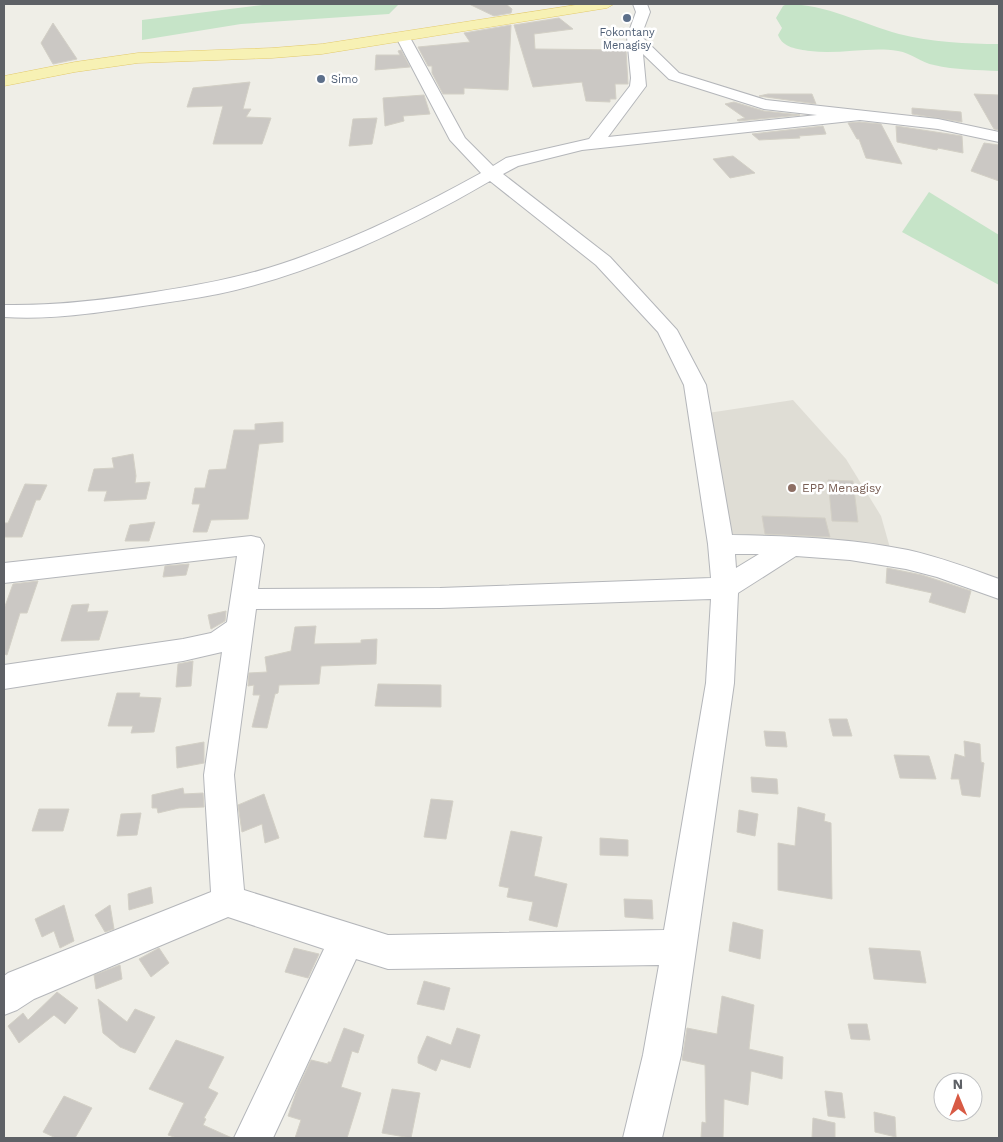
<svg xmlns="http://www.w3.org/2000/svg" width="1003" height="1142" font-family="'Work Sans',sans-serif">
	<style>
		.education { fill: #dfddd5 }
		.green { fill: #c6e4c8 }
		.building { fill: #cbc8c4; stroke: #d3d0c6 }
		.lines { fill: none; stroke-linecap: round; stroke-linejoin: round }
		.minor-casing { stroke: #b4b6ba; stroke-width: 2 }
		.major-casing { stroke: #e3ca6c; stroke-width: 1 }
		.minor { fill: #fff; fill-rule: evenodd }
		.major { fill: #f7f1b4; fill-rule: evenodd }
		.service-dot { fill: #5c6f8a; stroke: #fff; stroke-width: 2 }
		.education-dot { fill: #8d6e63; stroke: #fff; stroke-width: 2 }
		.labels { text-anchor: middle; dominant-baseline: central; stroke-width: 5; stroke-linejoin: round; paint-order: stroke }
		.far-service-label { font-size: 11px; fill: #4e5e75; stroke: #fff }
		.education-label { font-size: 12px; fill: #785e54; stroke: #fff; text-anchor: start }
	</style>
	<rect width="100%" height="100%" fill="#efeee7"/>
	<polygon class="education" points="793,400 846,459 881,516 890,548 730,539 708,413"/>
	<g class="green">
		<polygon points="271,4 399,4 389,14 241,24 142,40 142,20"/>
		<path d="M787,4C826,4 862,24 899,34C931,42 967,44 999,44V71C978,70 955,70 934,65C922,63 911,53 898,51C870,46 839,55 810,51C797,49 783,48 778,35L782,28L776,18L783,6Z"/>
		<polygon points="929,192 999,235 999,285 902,232"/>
	</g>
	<g class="building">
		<polygon points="469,4 506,4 512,9 511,13 494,16"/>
		<polygon points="559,18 573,29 534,34 535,49 626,50 628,84 615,84 616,99 610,99 610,102 586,101 582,82 533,87 514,25"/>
		<polygon points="53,23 77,59 53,64 41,43"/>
		<polygon points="511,25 508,90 464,88 464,94 443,94 432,73 432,66 428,66 418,47 470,42 464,33"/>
		<polygon points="401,50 410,67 375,70 376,55 400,55 398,51"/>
		<polygon points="250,82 243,109 251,109 246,117 271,118 262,144 213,144 223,106 187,107 193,88"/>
		<polygon points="768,94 812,94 816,104 759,96"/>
		<polygon points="974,94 999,95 999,130 994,129"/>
		<polygon points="424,95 430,114 403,116 404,121 385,126 383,98"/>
		<polygon points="734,102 764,111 800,115 739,121 737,120 745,118 725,104"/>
		<polygon points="912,108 961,112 962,122 912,114"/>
		<polygon points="377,118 372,144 349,146 353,119"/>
		<polygon points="859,122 881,124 902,164 866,158 859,139 857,139 848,123"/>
		<polygon points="823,126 826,134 799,136 800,138 759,140 752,134"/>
		<polygon points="896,126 962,136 963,153 938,148 937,150 897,142"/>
		<polygon points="984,143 999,145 999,181 971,171"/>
		<polygon points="733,156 755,173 730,178 713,159"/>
		<polygon points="283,422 283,442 259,444 248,519 211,520 207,532 193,532 200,504 192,504 195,488 205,488 209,470 226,469 234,430 255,430 255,424"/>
		<polygon points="133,454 136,476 135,483 150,482 146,499 104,501 107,491 88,491 94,469 114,468 112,458"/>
		<polygon points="828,480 853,481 858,522 832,521"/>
		<polygon points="25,484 47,485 40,500 36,500 22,537 4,537 4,523 8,523"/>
		<polygon points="762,516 825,518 830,537 765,534"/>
		<polygon points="155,522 149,541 125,541 130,525"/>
		<polygon points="189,564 186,575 163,577 165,566"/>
		<polygon points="887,568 922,575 971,591 965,613 929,602 932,593 886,583"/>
		<polygon points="38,581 27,613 20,613 7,655 4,654 4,609 13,584"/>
		<polygon points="89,604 87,612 108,611 99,640 61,641 72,605"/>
		<polygon points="226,611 225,621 211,629 208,615"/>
		<polygon points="316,626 314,644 361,643 361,640 377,639 376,664 321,666 319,684 279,685 278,693 275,694 267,728 252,727 260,695 253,695 254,685 248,686 249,673 267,672 265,657 291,651 295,627"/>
		<polygon points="193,661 191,686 176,687 178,664"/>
		<polygon points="378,684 441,685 441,707 375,706"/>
		<polygon points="117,693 140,693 139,697 161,698 154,732 131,733 133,726 108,726"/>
		<polygon points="829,719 847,719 852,736 833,736"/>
		<polygon points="764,731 785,732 787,747 766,746"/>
		<polygon points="964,741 980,744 981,762 984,763 980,797 962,795 959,779 951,779 955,754 965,757"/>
		<polygon points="204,742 204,763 177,768 176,747"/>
		<polygon points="894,755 929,756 936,779 900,778"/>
		<polygon points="751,777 777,779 778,794 752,792"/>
		<polygon points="183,788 184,794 203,793 204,807 179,808 158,813 157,808 152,808 152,795"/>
		<polygon points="264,794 279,838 265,843 262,824 242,832 238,805"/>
		<polygon points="431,799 453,801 446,839 424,837"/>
		<polygon points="798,807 825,814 824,821 831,823 832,899 778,890 778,843 795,846"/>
		<polygon points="39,809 69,809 63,831 32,831"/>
		<polygon points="739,810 758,814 755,836 737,832"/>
		<polygon points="141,813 137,835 117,836 121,814"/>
		<polygon points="511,831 542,837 534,876 567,884 557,927 529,920 533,902 507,897 509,888 499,886"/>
		<polygon points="600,838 628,840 628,856 600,855"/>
		<polygon points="151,887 153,903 129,910 128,894"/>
		<polygon points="624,899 652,900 653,919 625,917"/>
		<polygon points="64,905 74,941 60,948 54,931 42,937 35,919"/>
		<polygon points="110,905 114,929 105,932 95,915"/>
		<polygon points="733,922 763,930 760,959 729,951"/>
		<polygon points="159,948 169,963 151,977 139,959"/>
		<polygon points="294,948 319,954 308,978 285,972"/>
		<polygon points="869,948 920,951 926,983 874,979"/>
		<polygon points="120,965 122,979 96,989 94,975"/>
		<polygon points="424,981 450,988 444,1010 417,1004"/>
		<polygon points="57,992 78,1008 65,1024 54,1015 19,1043 8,1026 23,1013 28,1020"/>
		<polygon points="722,996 754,1005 749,1049 783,1057 782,1079 751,1071 748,1105 724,1099 723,1138 701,1138 702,1122 706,1123 705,1065 682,1060 687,1028 717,1034"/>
		<polygon points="98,999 127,1022 135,1009 155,1017 135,1053 120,1047 103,1033"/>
		<polygon points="848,1024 867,1024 870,1040 851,1039"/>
		<polygon points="344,1028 364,1035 358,1053 352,1051 341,1087 361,1093 347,1138 295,1138 301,1120 288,1116 297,1090 311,1060 328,1064 328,1062 331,1062"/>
		<polygon points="457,1028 480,1035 470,1068 441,1059 436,1071 418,1063 418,1057 427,1036 451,1045"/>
		<polygon points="176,1040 224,1057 208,1088 218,1093 204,1118 206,1119 203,1125 232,1138 177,1138 168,1135 184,1103 149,1089"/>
		<polygon points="392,1089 420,1093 411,1138 382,1133"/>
		<polygon points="825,1091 842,1093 845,1118 828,1116"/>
		<polygon points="64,1096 92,1108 75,1138 56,1138 43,1132"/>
		<polygon points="874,1112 895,1117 896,1137 875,1132"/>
		<polygon points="813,1118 835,1123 835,1138 812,1138"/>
	</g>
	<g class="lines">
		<g class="minor-casing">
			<path id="minor" d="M633,4H647L650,12L641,36L679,73L766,100L938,119L999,132V142L938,129L860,120L582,150L518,166L503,174L610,257L677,330L706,385L732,535C791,536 850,538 908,550C939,557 969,568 999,579V599L937,577L906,569L850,560L796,556L738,593L734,683L681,1055L662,1138H623L643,1055L659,965L388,969L356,959L273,1138H234L324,949L228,917L34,999L17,1010L4,1015V976L8,973L211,892L204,775L222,652L183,661L4,689V665L183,639L211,633L227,622L237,556L4,583V563L251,536L260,538L264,545L258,589L440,588L711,578L708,544L684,385L658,332L596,265L490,181C410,228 310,275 218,294C193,299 168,302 143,306C97,313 51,320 4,317V305C55,306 104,300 155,292C198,285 239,278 281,264C350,241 418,208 481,173L450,140L396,37L398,34H408L465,138L493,166L506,158L589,139L630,86L631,78L627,37L636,12ZM643,54L669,79L764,109L817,115L608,137L646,86ZM735,554H759L736,568ZM711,599L706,683L664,930L388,935L244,890L234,775L256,609L440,608Z"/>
		</g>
		<g class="major-casing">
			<polygon id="major" points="582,4 614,4 607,8 322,54 272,58 138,63 75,72 4,86 4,76 75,62 138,53 272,48 322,44"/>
		</g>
		<use href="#minor" class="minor"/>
		<use href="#major" class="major"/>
	</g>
	<g class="service-dot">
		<circle cx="627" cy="18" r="5"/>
		<circle cx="321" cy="79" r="5"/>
	</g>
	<circle class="education-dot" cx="792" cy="488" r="5"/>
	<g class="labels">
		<g class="far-service-label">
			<text x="627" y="32">Fokontany<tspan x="627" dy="13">Menagisy</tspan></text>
			<text x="331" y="79" text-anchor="start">Simo</text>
		</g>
		<g class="education-label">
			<text x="802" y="488">EPP Menagisy</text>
		</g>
	</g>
	<rect width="1003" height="1142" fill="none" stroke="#5e6166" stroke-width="10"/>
	<g transform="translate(958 1097) rotate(359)"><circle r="24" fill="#ffffff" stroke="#bfc0c2"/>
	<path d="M0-4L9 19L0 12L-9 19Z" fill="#d85a44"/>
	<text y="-8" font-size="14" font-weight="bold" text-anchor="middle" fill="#5e6166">N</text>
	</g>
</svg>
